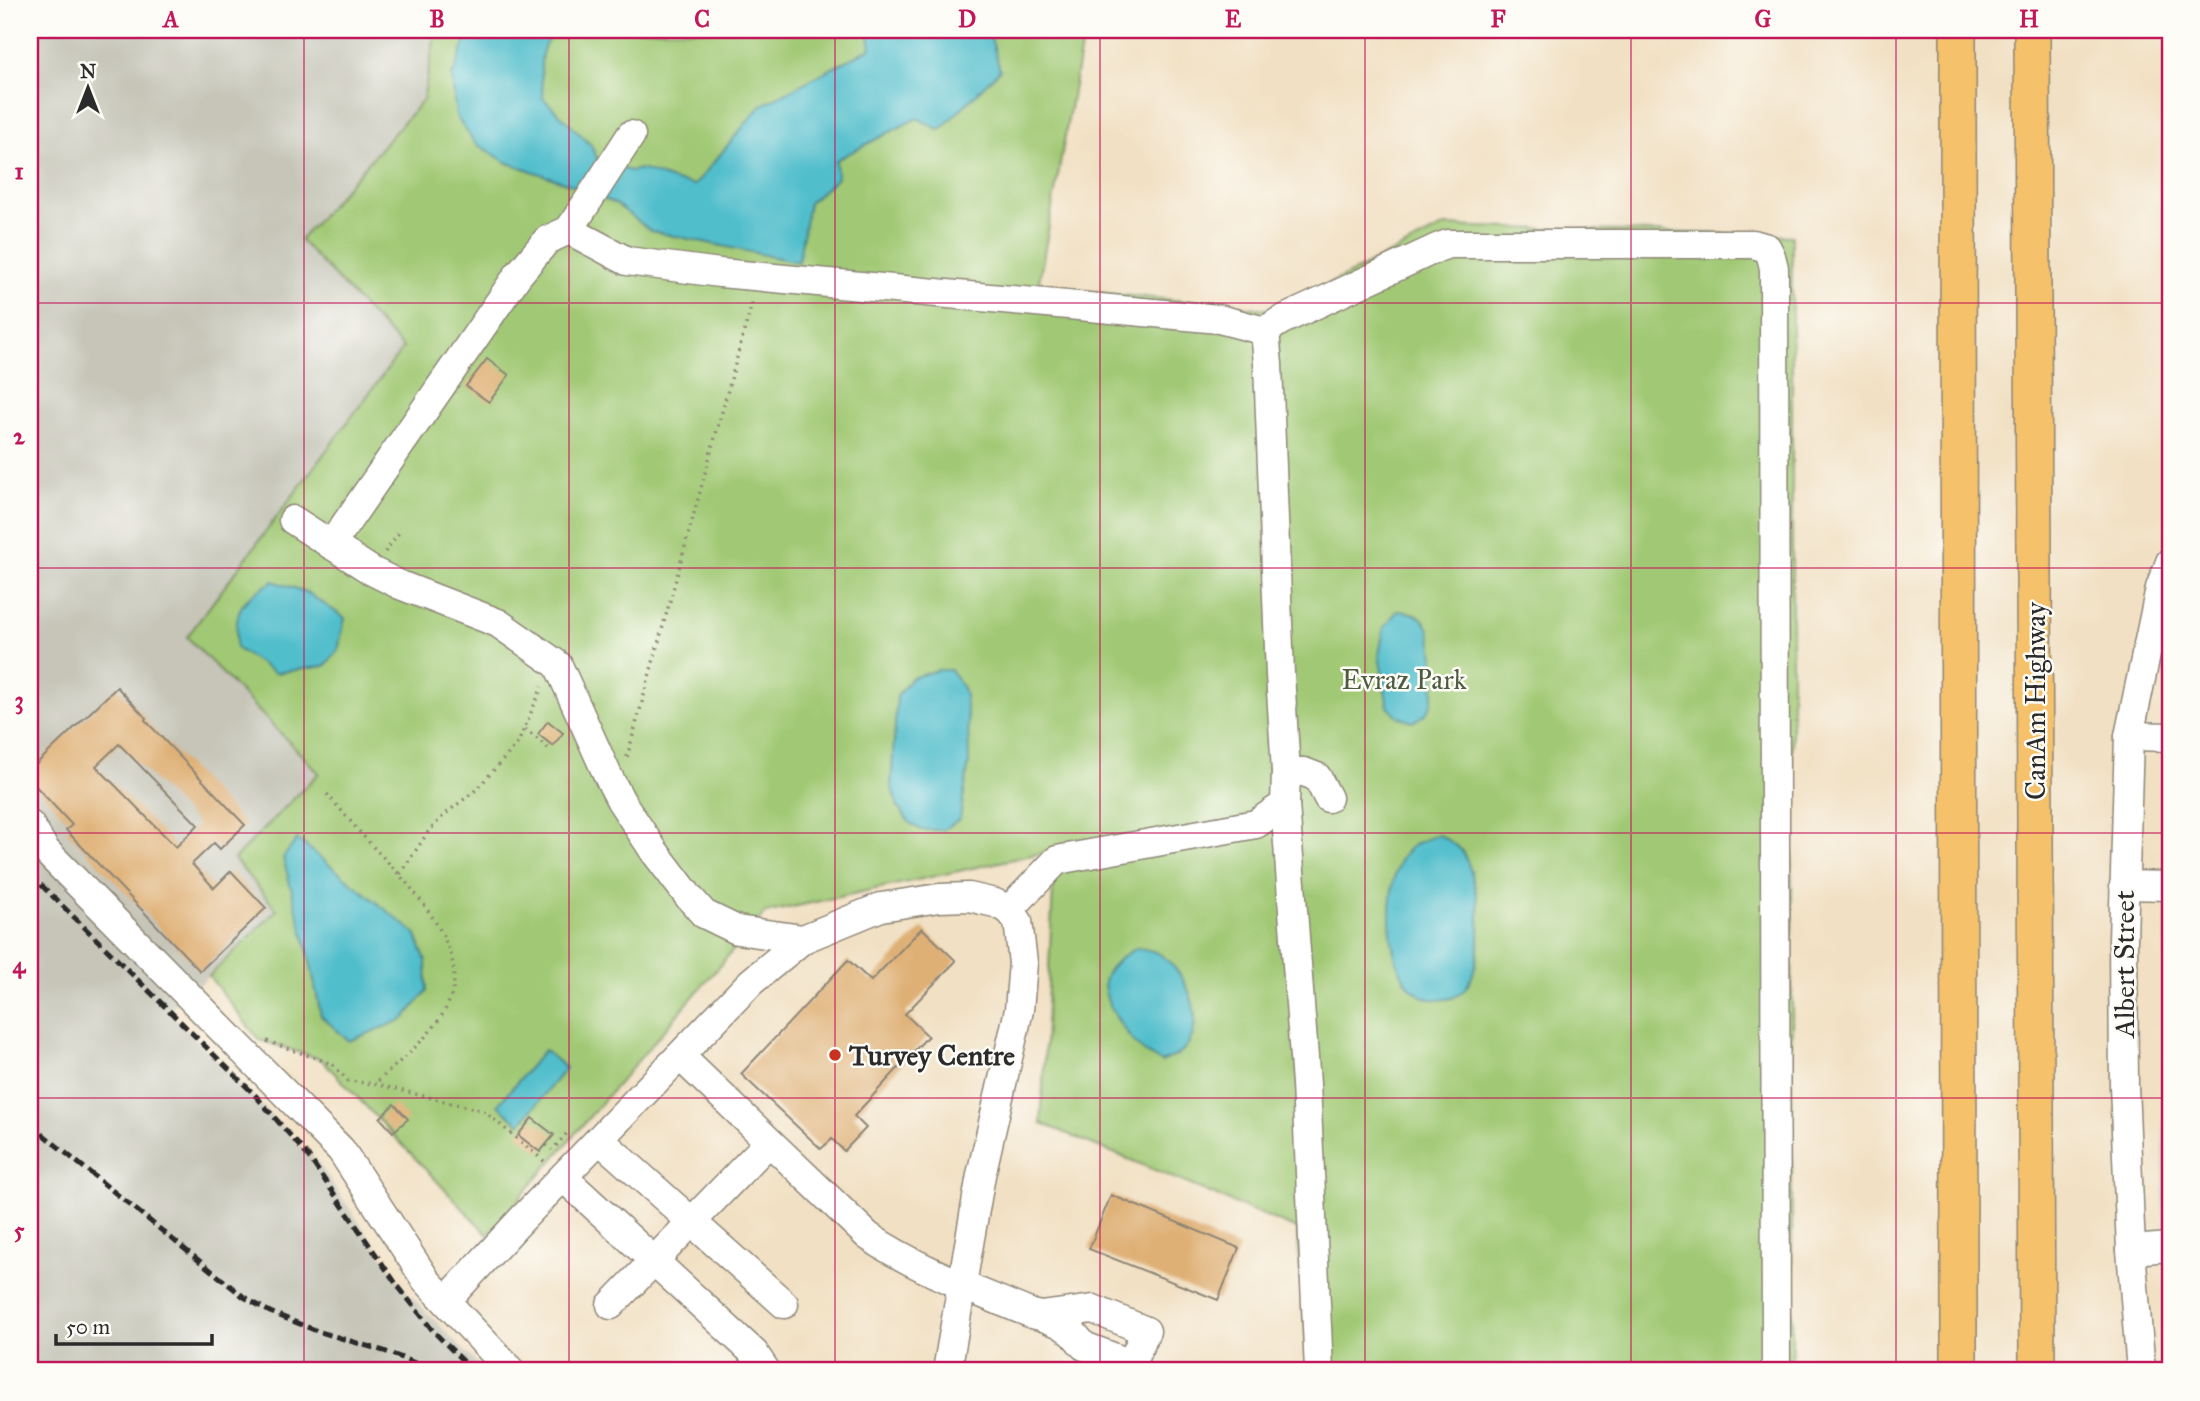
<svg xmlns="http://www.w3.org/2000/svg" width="2200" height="1401" font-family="'IM FELL Great Primer',serif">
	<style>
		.industrial { fill: #c6c5b8 }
		.green { fill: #a1c975; stroke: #667a50; stroke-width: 2 }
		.water { fill: #51becc; stroke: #3e747c; stroke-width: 2 }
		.building { fill: #dfb076; fill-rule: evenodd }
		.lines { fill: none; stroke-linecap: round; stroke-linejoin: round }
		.minor-casing { stroke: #8e8677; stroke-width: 31 }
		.major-casing { stroke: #8e8677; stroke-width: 38 }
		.path { stroke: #8e8677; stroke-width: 3.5; stroke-dasharray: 2 5; stroke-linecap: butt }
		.minor { stroke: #fff; stroke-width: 28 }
		.major { stroke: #f5c16b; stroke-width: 35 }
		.rail { stroke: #2b2b2b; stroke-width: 5; stroke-dasharray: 10 5; stroke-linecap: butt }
		.grid { fill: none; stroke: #c2185b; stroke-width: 2; stroke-opacity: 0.55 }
		.poi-dot { fill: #c8321e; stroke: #fdfcf7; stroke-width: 2.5 }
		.labels { text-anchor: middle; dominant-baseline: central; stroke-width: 5; stroke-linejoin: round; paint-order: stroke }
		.park-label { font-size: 28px; fill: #4e5a41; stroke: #fdfcf7 }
		.street-label { font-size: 28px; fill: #2b2b2b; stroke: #fdfcf7 }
		.poi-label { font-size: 28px; font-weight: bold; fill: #2b2b2b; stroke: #fdfcf7; text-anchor: start }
		.neatline { fill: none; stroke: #c2185b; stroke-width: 2.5 }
		.grid-label { font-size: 23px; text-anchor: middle; font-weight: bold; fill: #c2185b }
	</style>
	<rect width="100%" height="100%" fill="#fdfcf7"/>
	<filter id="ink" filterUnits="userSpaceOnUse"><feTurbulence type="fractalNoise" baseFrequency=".0143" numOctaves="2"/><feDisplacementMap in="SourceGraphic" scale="14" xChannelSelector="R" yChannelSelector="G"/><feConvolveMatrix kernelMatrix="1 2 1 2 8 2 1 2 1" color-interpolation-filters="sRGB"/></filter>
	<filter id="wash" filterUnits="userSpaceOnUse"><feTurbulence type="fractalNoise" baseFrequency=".00686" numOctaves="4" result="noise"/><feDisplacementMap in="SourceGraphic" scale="28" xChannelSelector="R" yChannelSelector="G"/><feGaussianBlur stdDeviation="1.57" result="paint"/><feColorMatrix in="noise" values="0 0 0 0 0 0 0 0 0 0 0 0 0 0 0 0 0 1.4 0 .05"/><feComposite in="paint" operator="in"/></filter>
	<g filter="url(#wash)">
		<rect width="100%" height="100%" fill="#f1e0c3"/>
		<g class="industrial">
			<polygon points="30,30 436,30 423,100 300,240 404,348 187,637 320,773 234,858 278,910 209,976 168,1010 319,1164 408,1293 484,1371 30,1371"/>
			<polygon points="2170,675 2170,1263 2163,1211 2167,683"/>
		</g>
		<polygon class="green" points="436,30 1084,30 1038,287 1277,310 1445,226 1792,236 1792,1371 1309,1371 1297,1229 1041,1123 1055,850 765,913 488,1235 321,1059 259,1040 209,976 277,910 234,859 319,773 187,637 403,348 300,240 423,100"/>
		<g class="water">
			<path d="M470,30H559C534,44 542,74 543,98L591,145L599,163L631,171L642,169L675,181L695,185L760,106L871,48L868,30H989L1000,70L940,130L917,118L836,160L837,178L809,203L798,262L651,231L616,204L578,187L506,162L475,143L456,116L452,77Z"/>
			<path d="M273,581L306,592L345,618L338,650L325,666L275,673L236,648C236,606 238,603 273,581Z"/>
			<path d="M1397,611C1408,612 1420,613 1426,624C1436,639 1438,698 1427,712C1424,716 1417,719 1413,722L1399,717L1388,707L1379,655L1384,628Z"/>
			<polygon points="937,670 951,670 964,690 968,721 969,762 960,819 943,830 921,830 910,823 898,807 891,785 897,696 911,678"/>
			<path d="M1440,835C1447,840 1457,845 1462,851C1470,864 1474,881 1477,896C1481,922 1484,994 1447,999C1436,1001 1427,1000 1417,993C1385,971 1384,890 1401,859C1410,843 1424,839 1440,835Z"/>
			<polygon points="297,839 415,933 426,961 427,991 404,1019 349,1041 321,1016 308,951 283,858"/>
			<path d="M1137,948C1144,949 1152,950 1158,953C1187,971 1211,1026 1181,1052C1176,1057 1167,1059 1161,1062C1155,1058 1147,1055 1142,1050C1128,1037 1099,998 1105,978C1110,964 1125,954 1137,948Z"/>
			<polygon points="544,1050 566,1068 520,1124 498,1105"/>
		</g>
		<g id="blocks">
			<g class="building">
				<polygon points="487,359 509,375 489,402 466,386"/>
				<path d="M117,687L146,718L145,720L245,825L220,849L214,843L192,864L214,888L231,871L266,908L200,971L66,830L72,825L30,780V770ZM119,744L198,825L176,847L96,766Z"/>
				<polygon points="548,721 563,733 553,746 538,734"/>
				<polygon points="922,928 956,961 905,1014 928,1036 854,1116 866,1128 844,1151 832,1139 821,1149 741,1074 848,960 871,981"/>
				<polygon points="394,1104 408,1119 393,1132 380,1118"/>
				<polygon points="532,1118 554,1135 540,1152 518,1135"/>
				<polygon points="1111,1195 1239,1248 1218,1300 1089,1249"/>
			</g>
		</g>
	</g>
	<g filter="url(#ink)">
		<use href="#blocks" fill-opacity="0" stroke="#8e8677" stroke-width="2"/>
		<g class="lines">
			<g class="minor-casing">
				<g id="minor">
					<polyline points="569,230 627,261 720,273 1219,319 1265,331 1280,321 1437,248 1448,244 1753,244 1767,248 1771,256 1774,268 1776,1371"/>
					<polyline points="293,520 372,571 400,585 498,623 558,665 608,776 621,801 654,851 689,897 704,914 737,930 803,939"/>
					<polyline points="331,545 518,275 547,240 569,230 631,135"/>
					<polyline points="2129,736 2170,737"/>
					<polyline points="1286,772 1304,772 1317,777 1328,798"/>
					<polyline points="1285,804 1306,1084 1319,1371"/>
					<polyline points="30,825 45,850 341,1150 426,1280 511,1371"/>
					<polyline points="2124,885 2170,886"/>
					<polyline points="1009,910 1057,860 1256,824 1285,804 1286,772 1280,674 1268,364 1265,331"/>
					<path d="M680,1056L868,1236C918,1270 977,1291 1032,1314L1041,1316L1093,1309L1146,1331L1131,1364L1084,1346L1073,1333L1061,1324L1041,1316"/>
					<polyline points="600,1140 784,1304"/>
					<polyline points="564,1178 754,1353 766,1371"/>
					<polyline points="2131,1250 2170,1247"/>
					<polyline points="446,1301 521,1220 751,982 803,939 881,907 939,898 969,897 995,903 1009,910 1018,921 1023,963 1019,1010 981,1175 947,1371"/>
					<polyline points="611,1305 769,1142"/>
					<polyline points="2141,1371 2131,1250 2124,1086 2123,940 2129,736 2160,588 2170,562"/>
				</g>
			</g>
			<g class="major-casing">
				<g id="major">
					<polyline points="1958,30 1959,1371"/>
					<polyline points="2032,30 2037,1371"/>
				</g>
			</g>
			<g class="path">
				<polyline points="385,552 400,531"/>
				<polyline points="525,729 548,748"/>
				<polyline points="627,757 753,299"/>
				<path d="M327,794C343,812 359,832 376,850C408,883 468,945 451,996C439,1032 402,1058 375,1084"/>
				<polyline points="400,874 428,832 444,815 477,789 518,743 542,687"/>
				<polyline points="267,1041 332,1064 348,1081 375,1084 484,1111 545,1162"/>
				<polyline points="546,1145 552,1150"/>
				<polyline points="556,1146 567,1133"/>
			</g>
			<use href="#minor" class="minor"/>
			<use href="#major" class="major"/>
			<g class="rail">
				<polyline points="30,874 255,1095 308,1156 397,1285 434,1332 473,1371"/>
				<polyline points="30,1124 244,1297 270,1312 317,1331 384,1351 436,1371"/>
			</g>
		</g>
	</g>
	<path class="grid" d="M304,30V1371M569,30V1371M835,30V1371M1100,30V1371M1365,30V1371M1631,30V1371M1896,30V1371M30,303H2170M30,568H2170M30,833H2170M30,1098H2170"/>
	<circle class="poi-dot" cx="835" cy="1055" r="7"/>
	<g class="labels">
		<g class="park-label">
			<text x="1404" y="679">Evraz Park</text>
		</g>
		<g class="street-label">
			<text transform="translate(2035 701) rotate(-90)">CanAm Highway</text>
			<text transform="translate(2124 964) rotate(-90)">Albert Street</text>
		</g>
		<g class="poi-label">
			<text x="849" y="1055">Turvey Centre</text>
		</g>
	</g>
	<rect width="2200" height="1401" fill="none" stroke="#fdfcf7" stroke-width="77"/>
	<g transform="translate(88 88)" stroke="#fdfcf7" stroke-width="5" paint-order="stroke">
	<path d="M0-5L12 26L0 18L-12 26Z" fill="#2b2b2b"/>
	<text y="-10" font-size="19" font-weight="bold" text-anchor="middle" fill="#2b2b2b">N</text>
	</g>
	<path d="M56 1334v10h156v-10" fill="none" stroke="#2b2b2b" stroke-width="3.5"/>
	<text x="66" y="1334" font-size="21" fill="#2b2b2b" stroke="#fdfcf7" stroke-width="5" paint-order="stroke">50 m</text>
	<rect x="38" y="38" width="2124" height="1324" class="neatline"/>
	<g class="grid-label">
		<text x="171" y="27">A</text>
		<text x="437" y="27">B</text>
		<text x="702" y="27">C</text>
		<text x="967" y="27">D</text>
		<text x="1233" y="27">E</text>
		<text x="1498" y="27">F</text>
		<text x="1763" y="27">G</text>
		<text x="2029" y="27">H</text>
		<text x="19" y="179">1</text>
		<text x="19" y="444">2</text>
		<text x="19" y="708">3</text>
		<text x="19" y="973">4</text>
		<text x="19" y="1238">5</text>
	</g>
</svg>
